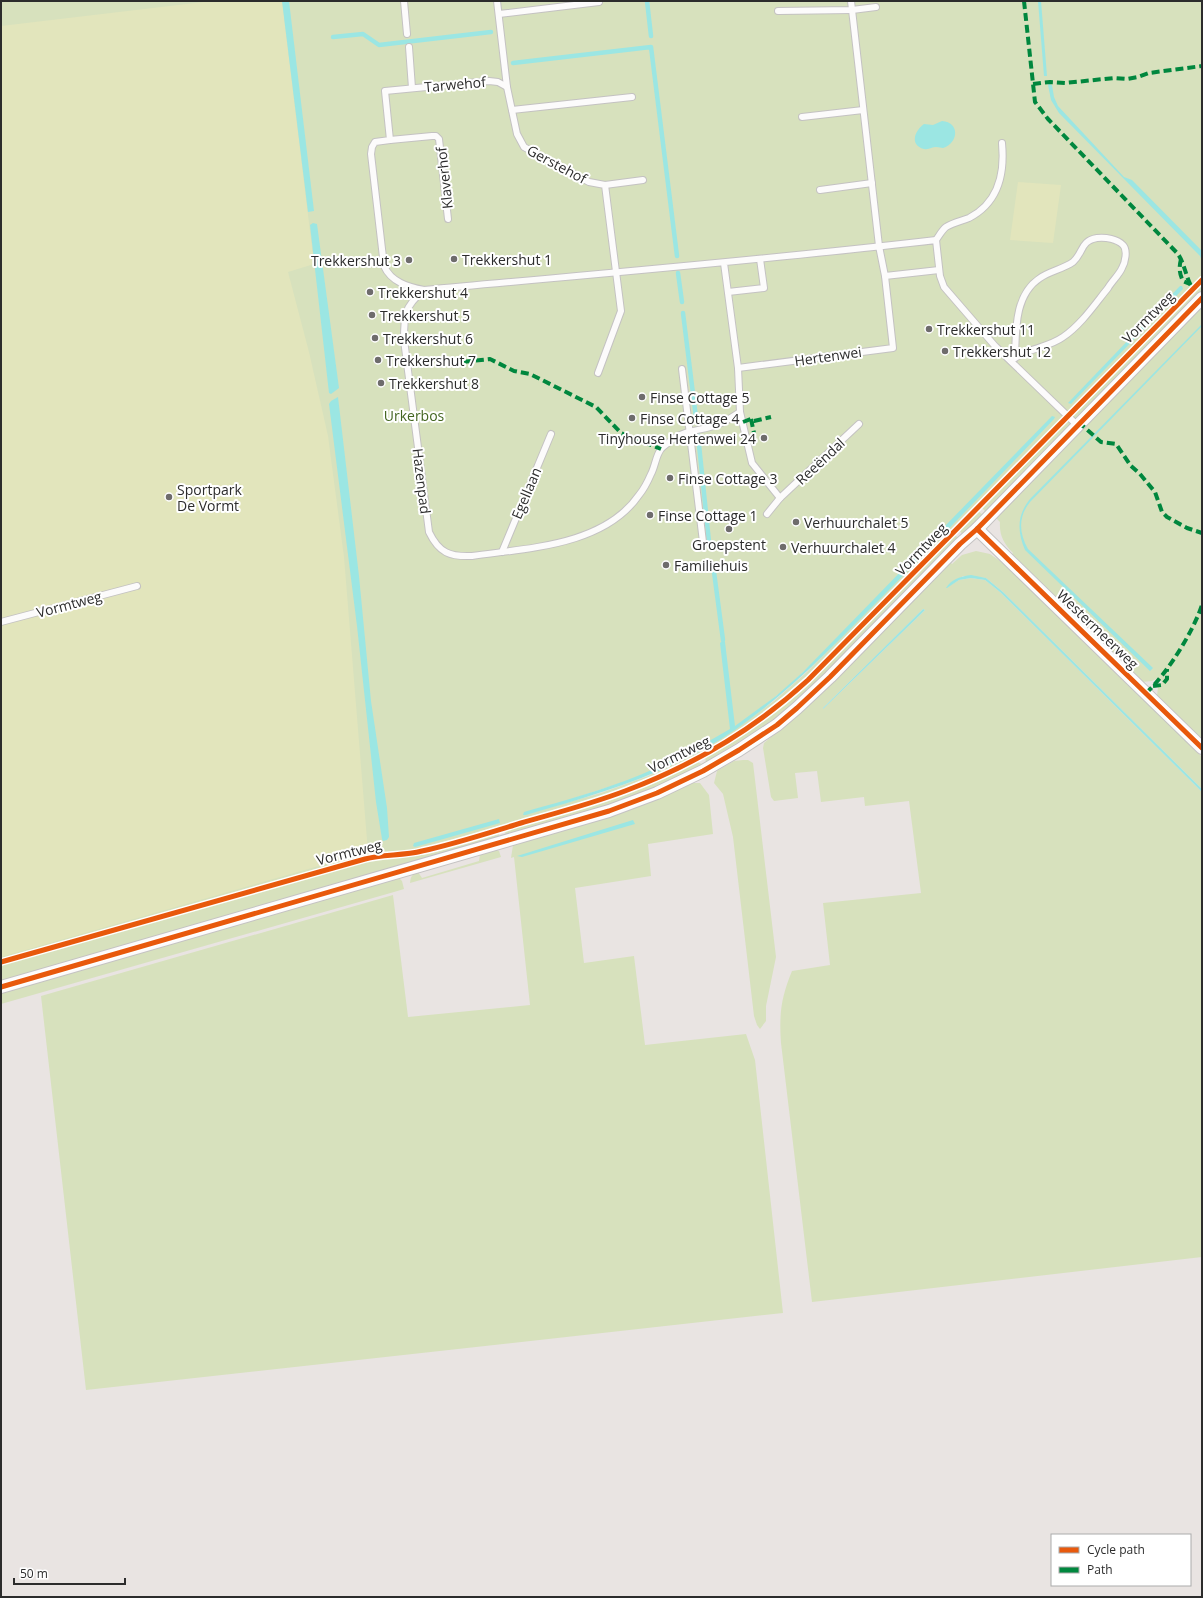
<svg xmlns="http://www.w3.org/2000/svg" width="1203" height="1598" font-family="'Open Sans',sans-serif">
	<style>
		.green { fill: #d7e1bd; fill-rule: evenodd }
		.pitch { fill: #e2e5bc }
		.water { fill: #9be6e3 }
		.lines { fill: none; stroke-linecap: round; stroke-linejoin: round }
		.stream { stroke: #9be6e3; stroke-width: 4.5 }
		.service-casing { stroke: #c4c2c2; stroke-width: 8 }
		.minor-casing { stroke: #c4c2c2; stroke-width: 14 }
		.service { stroke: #fcfbfb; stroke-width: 6 }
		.minor { stroke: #fcfbfb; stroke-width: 12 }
		.quiet { stroke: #00873e; stroke-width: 4; stroke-dasharray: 8 4; stroke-linecap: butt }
		.cycleway-casing { stroke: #fff; stroke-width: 8 }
		.cycleway { stroke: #e8590c; stroke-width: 5 }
		.poi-dot { fill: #6e6c6c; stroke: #fff; stroke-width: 1.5 }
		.labels { text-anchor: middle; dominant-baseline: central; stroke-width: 4; stroke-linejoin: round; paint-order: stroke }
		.street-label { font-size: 14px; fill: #2c2c2c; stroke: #fff }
		.poi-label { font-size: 14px; fill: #2c2c2c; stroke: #fff; text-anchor: start }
		.park-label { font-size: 14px; fill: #436520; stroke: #fff }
	</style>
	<rect width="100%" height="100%" fill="#e9e4e2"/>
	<g class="green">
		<path d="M1,1H1202V741L1157,696L1158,687L1162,682L1158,678L1152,681L1142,682L1012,554L1013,553C1004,544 999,535 1000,522L988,510L986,512L982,508L983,505L980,502C943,540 906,578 869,616C817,669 771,717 705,753C621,798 526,819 436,845C413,852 389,851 366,856L1,960ZM977,499L807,672L774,701L734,730L692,755L648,776L601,793L523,815L648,774L734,729L785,689L853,625Z"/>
		<polygon points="978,511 983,515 963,535 959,530"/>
		<polygon points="954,535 959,538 845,655 788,709 768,724 706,762 705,757 746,733 791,699 825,667"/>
		<path d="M976,551L990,554L1003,563L1110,665L1202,757V789L1003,592L986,578L963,576L949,586L959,580L971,578L985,580L1000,592L1202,792V1257L812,1302L781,1043C779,1014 781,998 792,971L830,965L823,903L921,893L909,801L865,806L864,797L821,802L817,771L795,773L798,798L774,801L771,797L764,754L763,748L764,743L814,701L950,562L952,564L962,555ZM923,609L925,610L919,616L823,709V708Z"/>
		<polygon points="743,760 748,760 753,763 776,957 766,1006 766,1021 760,1029 757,1025 754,1016 733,837 723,794 714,783 717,771 734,761"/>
		<polygon points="697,762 702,764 669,781 619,802 506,837 505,830 624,794 667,776"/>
		<path d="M693,783H700L709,795L713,834L648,844L651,876L575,888L584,963L634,956L645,1045L746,1034L755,1060L783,1313L86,1390L41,996L393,895L408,1017L530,1005L514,857L511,858L513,845C575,828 634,808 693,783Z"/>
		<polygon points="498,832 500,839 1,982 1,965 23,958 369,860 421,854"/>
		<path d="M496,850L499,851L501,857L410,883C411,876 412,874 418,872L422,878L479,861L480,854Z"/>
		<polygon points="399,878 402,881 404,889 394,892 1,1004 1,993"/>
	</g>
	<g class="pitch">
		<polygon points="212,1 282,1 314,264 288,272 309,352 328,436 344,557 368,852 1,957 1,26"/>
		<polygon points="1018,182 1061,185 1053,243 1010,240"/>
	</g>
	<g class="water">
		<polygon points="282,1 289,1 314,211 308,212"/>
		<polygon points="1038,1 1041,1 1047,76 1044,76"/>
		<polygon points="1049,84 1052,85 1054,97 1058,106 1124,177 1132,180 1202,251 1202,261 1200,256 1059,113 1051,100 1048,85"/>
		<path d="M942,121C960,122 959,143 943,148C941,148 939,147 936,147C932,147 929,150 924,149C909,145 915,130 924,124L933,125Z"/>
		<polygon points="313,223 317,224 339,388 331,394 329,393 310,225"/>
		<polygon points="1180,286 1182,286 1183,289 1071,404 1068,403"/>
		<path d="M1202,324V326L1030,502C1018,517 1019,533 1028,549L1153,668L1150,671L1025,550C1017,531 1017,515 1030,499Z"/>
		<polygon points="338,397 359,576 371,701 387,808 389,837 387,840 383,841 382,839 376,802 357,626 329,404 331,401"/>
		<path d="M1052,416L1055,417L1054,419C998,478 942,536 885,594C837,642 791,691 735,730C672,773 598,794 526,815H523L524,812C563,801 603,790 640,775C671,762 701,746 730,729L720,643L723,640L725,642L735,726L776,696L803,672Z"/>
		<path d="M971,575L986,578L1003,592L1202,789V792L1000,592L985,580L971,578L959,580L947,588H946C951,579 962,576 971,575Z"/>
		<polygon points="923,609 925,610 919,616 823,709 823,708"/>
		<polygon points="499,819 500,823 415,847 413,846 414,843"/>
		<polygon points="633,820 635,824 522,857 517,856"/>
	</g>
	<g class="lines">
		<g class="stream">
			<polyline points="647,1 651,36"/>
			<polyline points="333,37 363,34 379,45 491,32"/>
			<polyline points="513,63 651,47 677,256"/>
			<polyline points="678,273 682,302"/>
			<polyline points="683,313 696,418"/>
			<polyline points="698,435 709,542"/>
			<polyline points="714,572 723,640"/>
		</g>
		<g class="service-casing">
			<g id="service">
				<polyline points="404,1 407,34"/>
				<polyline points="851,1 879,246 885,276"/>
				<polyline points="778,11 852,10 876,7"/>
				<polyline points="499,14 599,2 599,1"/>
				<polyline points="409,47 412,88"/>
				<polyline points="507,87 517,134 524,147 589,182 605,185 621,311 598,373"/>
				<polyline points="512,110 632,97"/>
				<polyline points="802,117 863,110"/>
				<polyline points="390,140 432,136 436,136 439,139 448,219"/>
				<polyline points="605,185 643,180"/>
				<polyline points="820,190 872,183"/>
				<path d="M936,240C939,236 942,230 946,227C952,223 961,221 969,218C998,203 1005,174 1002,143"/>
				<path d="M724,263L738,368L740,412C734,416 727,421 719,424C704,431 687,429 673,439C670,442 664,445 661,449C656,455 655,467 651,474C648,481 644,489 639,495C604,546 527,548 472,556C450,557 439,553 429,532L404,340C404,315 404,307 424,290C595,274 766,260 936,240L940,276L944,287L995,346L1077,425"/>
				<path d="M424,290C408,287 391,282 384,266L371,154L372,147L375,142L390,140L385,91L489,81L498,82L507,87L497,1"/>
				<polyline points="728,292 764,288 760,259"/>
				<path d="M1011,361C1024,349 1048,348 1063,337C1081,325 1095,304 1108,288C1112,281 1119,275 1122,268C1125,263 1128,250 1123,245C1117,239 1106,237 1097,238C1080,241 1084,252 1073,262C1063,269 1050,271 1040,278C1014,295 1016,331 1015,358"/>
				<polyline points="738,368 893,348 885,276 939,270"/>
				<polyline points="682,369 703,542"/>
				<polyline points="740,412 752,463 780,498 859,424"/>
				<polyline points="767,514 780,498"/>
				<polyline points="502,552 551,434"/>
				<polyline points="1,622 137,586"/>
			</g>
		</g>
		<g class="minor-casing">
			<g id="minor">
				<polyline points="977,529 1202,748"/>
				<polyline points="1,987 609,811 657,793 703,771 739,750 777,725 797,708 830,677 960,544 977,529 1202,298"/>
			</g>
		</g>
		<use href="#service" class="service"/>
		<use href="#minor" class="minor"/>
		<g class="quiet">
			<path d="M1024,1L1035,102L1048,119L1178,254C1186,266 1186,282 1195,291"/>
			<polyline points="1033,84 1050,82 1065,83 1114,78 1127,79 1138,77 1149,73 1202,66"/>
			<path d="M1181,259C1179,267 1179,273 1183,281L1190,284"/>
			<polyline points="452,363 490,359 514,371 530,374 596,407 621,433 661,449"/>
			<polyline points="751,419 754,433"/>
			<polyline points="743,422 751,419 754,421 771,417"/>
			<polyline points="1077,425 1083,426 1101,442 1116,444 1131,466 1140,474 1155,492 1162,512 1167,517 1187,528 1202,533"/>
			<polyline points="1153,686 1162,685 1167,679 1167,669"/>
			<path d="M1146,693C1167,674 1193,632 1202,605"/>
		</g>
		<g class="cycleway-casing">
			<g id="cycleway">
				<polyline points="977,529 1202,748"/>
				<path d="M1,962L365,859C383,854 403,856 422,851C455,844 488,833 521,823C556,813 591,804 625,791C694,765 755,729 808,680L1202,280"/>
				<polyline points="1,987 609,811 657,793 703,771 739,750 777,725 797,708 830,677 960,544 977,529 1202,298"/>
			</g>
		</g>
		<use href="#cycleway" class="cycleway"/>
	</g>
	<g class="poi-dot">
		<circle cx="454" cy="259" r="4"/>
		<circle cx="409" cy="260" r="4"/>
		<circle cx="370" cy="292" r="4"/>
		<circle cx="372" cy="315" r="4"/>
		<circle cx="929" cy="329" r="4"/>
		<circle cx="375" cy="338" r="4"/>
		<circle cx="945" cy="351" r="4"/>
		<circle cx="378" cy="360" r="4"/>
		<circle cx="381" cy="383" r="4"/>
		<circle cx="642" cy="397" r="4"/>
		<circle cx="632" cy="418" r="4"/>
		<circle cx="764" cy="438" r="4"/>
		<circle cx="670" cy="478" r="4"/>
		<circle cx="169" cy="497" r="4"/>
		<circle cx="650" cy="515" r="4"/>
		<circle cx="796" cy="522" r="4"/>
		<circle cx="729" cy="529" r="4"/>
		<circle cx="783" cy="547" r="4"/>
		<circle cx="666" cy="565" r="4"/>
	</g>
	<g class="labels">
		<g class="street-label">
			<text transform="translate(455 84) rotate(-5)">Tarwehof</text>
			<text transform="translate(557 164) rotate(28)">Gerstehof</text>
			<text transform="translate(444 178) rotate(-96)">Klaverhof</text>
			<text transform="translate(1148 317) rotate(-45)">Vormtweg</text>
			<text transform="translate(828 356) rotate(-8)">Hertenwei</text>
			<text transform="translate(820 461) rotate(-43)">Reeëndal</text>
			<text transform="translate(422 481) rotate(83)">Hazenpad</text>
			<text transform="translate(526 493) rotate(-67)">Egellaan</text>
			<text transform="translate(921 549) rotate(-46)">Vormtweg</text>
			<text transform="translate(69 604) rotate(-15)">Vormtweg</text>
			<text transform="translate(1098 629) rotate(44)">Westermeerweg</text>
			<text transform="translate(679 754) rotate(-26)">Vormtweg</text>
			<text transform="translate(349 852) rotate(-14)">Vormtweg</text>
		</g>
		<g class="poi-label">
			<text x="462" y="259">Trekkershut 1</text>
			<text x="401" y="260" text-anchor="end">Trekkershut 3</text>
			<text x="378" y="292">Trekkershut 4</text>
			<text x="380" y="315">Trekkershut 5</text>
			<text x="937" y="329">Trekkershut 11</text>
			<text x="383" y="338">Trekkershut 6</text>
			<text x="953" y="351">Trekkershut 12</text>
			<text x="386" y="360">Trekkershut 7</text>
			<text x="389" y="383">Trekkershut 8</text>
			<text x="650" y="397">Finse Cottage 5</text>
			<text x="640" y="418">Finse Cottage 4</text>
			<text x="756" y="438" text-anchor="end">Tinyhouse Hertenwei 24</text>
			<text x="678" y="478">Finse Cottage 3</text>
			<text x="177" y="489">Sportpark<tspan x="177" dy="16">De Vormt</tspan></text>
			<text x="658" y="515">Finse Cottage 1</text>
			<text x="804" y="522">Verhuurchalet 5</text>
			<text x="729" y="544" text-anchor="middle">Groepstent</text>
			<text x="791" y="547">Verhuurchalet 4</text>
			<text x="674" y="565">Familiehuis</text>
		</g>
		<g class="park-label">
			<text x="414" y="415">Urkerbos</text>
		</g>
	</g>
	<rect width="1203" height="1598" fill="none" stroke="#2c2c2c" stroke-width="4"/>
	<rect x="1051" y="1534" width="140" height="52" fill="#ffffff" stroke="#ababab"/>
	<rect x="1059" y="1547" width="20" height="6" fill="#e8590c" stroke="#ababab"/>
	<text x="1087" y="1554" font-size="12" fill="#2c2c2c">Cycle path</text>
	<rect x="1059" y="1567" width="20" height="6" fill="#00873e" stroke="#ababab"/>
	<text x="1087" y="1574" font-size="12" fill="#2c2c2c">Path</text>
	<path d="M14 1578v6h111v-6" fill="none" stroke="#2c2c2c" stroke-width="2"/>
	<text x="20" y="1578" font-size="12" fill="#2c2c2c" stroke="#ffffff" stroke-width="3" paint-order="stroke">50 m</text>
</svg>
